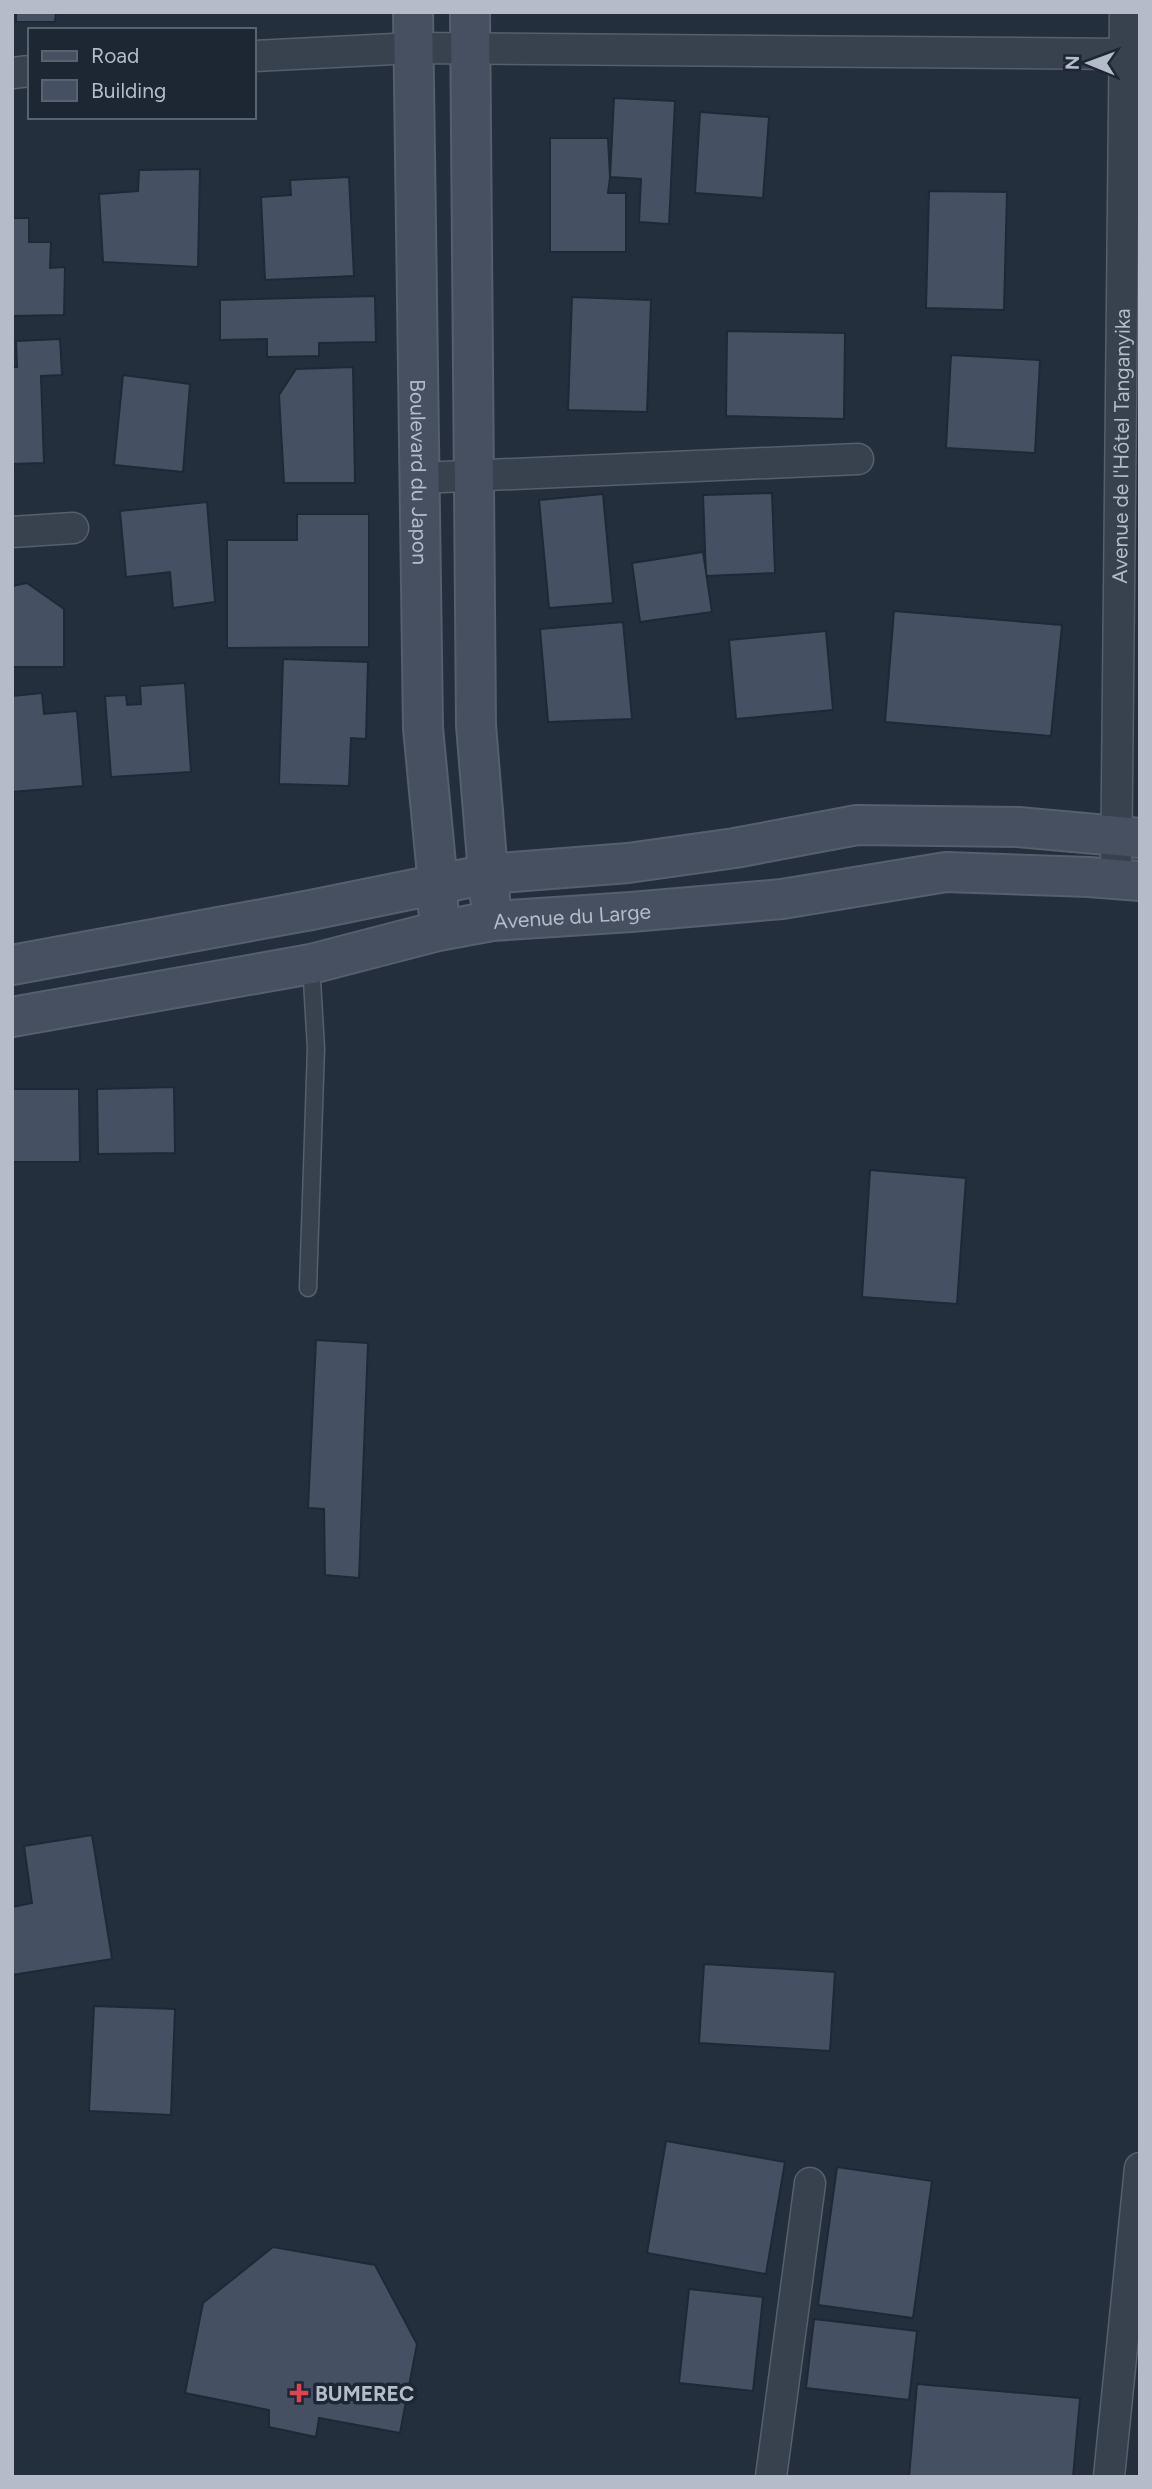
<svg xmlns="http://www.w3.org/2000/svg" width="1152" height="2489" font-family="Figtree,sans-serif">
	<style>
		.building { fill: #455162; stroke: #1f2835; stroke-width: 2 }
		.lines { fill: none; stroke-linecap: round; stroke-linejoin: round }
		.lane-casing { stroke: #565f6c; stroke-width: 19 }
		.street-casing { stroke: #565f6c; stroke-width: 33 }
		.secondary-casing { stroke: #565f6c; stroke-width: 42 }
		.lane { stroke: #38414e; stroke-width: 16 }
		.street { stroke: #38414e; stroke-width: 30 }
		.secondary { stroke: #465061; stroke-width: 38 }
		.health-dot { fill: #e0444e; stroke: #1d2633; stroke-width: 2.5 }
		.labels { text-anchor: middle; dominant-baseline: central; stroke-width: 7; stroke-linejoin: round; paint-order: stroke }
		.street-label { font-size: 21px; fill: #b4bcc9; stroke: #1d2633 }
		.poi-label { font-size: 21px; font-weight: bold; fill: #b4bcc9; stroke: #1d2633; text-anchor: start }
	</style>
	<rect width="100%" height="100%" fill="#242f3e"/>
	<g class="building">
		<polygon points="16,12 56,12 55,22 16,22"/>
		<polygon points="614,98 675,101 669,224 639,222 641,179 610,177"/>
		<polygon points="700,112 769,117 763,198 695,193"/>
		<polygon points="550,138 608,138 610,177 608,193 626,193 626,252 550,252"/>
		<polygon points="200,169 198,267 103,262 99,194 138,191 139,170"/>
		<polygon points="349,177 354,276 265,280 261,197 291,195 290,180"/>
		<polygon points="929,191 1007,192 1004,310 926,308"/>
		<polygon points="12,218 29,218 29,242 51,242 50,268 65,267 64,315 12,316"/>
		<polygon points="375,296 376,342 319,343 319,356 267,357 267,339 220,340 220,300"/>
		<polygon points="572,297 651,300 647,412 568,410"/>
		<polygon points="727,331 845,333 844,419 726,416"/>
		<polygon points="60,339 62,375 41,376 44,463 12,464 12,367 17,367 16,341"/>
		<polygon points="951,355 1040,360 1035,453 946,448"/>
		<polygon points="353,367 355,483 284,483 279,395 296,369"/>
		<polygon points="123,375 190,384 183,472 114,465"/>
		<polygon points="772,493 775,573 706,576 703,495"/>
		<polygon points="603,494 613,603 549,608 539,500"/>
		<polygon points="207,502 215,602 173,608 170,572 126,577 120,511"/>
		<polygon points="297,514 369,514 369,647 227,648 227,540 297,540"/>
		<polygon points="703,552 712,612 640,622 632,563"/>
		<polygon points="27,583 64,609 64,667 12,667 12,586"/>
		<polygon points="894,611 1062,625 1051,736 885,722"/>
		<polygon points="623,622 632,719 548,722 540,629"/>
		<polygon points="826,631 833,710 736,719 729,640"/>
		<polygon points="283,659 368,662 366,739 351,738 349,786 279,784"/>
		<polygon points="185,683 191,772 111,777 105,696 126,695 127,705 141,704 140,686"/>
		<polygon points="42,693 44,714 77,711 83,786 12,792 12,696"/>
		<polygon points="174,1087 175,1153 98,1154 97,1089"/>
		<polygon points="12,1089 79,1089 80,1162 12,1162"/>
		<polygon points="870,1170 966,1178 957,1304 862,1297"/>
		<polygon points="316,1340 368,1343 359,1578 325,1575 324,1509 308,1508"/>
		<polygon points="92,1835 112,1959 12,1975 12,1907 32,1903 24,1846"/>
		<polygon points="704,1964 835,1972 830,2051 699,2043"/>
		<polygon points="94,2006 175,2009 171,2115 89,2111"/>
		<polygon points="666,2141 785,2162 766,2274 647,2253"/>
		<polygon points="837,2167 932,2181 913,2318 818,2305"/>
		<polygon points="273,2247 375,2265 417,2344 400,2433 319,2418 316,2437 269,2427 269,2410 185,2393 203,2303"/>
		<polygon points="689,2289 763,2297 753,2391 679,2383"/>
		<polygon points="814,2319 917,2331 909,2400 806,2388"/>
		<polygon points="917,2384 1080,2398 1073,2477 909,2477"/>
	</g>
	<g class="lines">
		<g class="lane-casing">
			<polyline id="lane" points="308,1288 316,1048 311,964"/>
		</g>
		<g class="street-casing">
			<g id="street">
				<polyline points="254,56 414,48 1125,54"/>
				<polyline points="12,73 30,71"/>
				<polyline points="420,478 858,459"/>
				<polyline points="12,532 73,528"/>
				<path id="s1" d="M1116,880L1125,12"/>
				<polyline points="771,2477 810,2183"/>
				<polyline points="1109,2477 1140,2168"/>
			</g>
		</g>
		<g class="secondary-casing">
			<g id="secondary">
				<path id="s2" d="M413,12L423,728L438,885V909"/>
				<polyline points="470,12 476,725 490,898"/>
				<polyline points="12,965 311,910 488,874 628,863 735,848 857,825 1018,827 1140,838"/>
				<path id="s3" d="M12,1017L311,964L438,931L492,921L631,912L782,899L946,872L1089,877L1140,881"/>
			</g>
		</g>
		<use href="#lane" class="lane"/>
		<use href="#street" class="street"/>
		<use href="#secondary" class="secondary"/>
	</g>
	<path class="health-dot" d="M295.5 2382.5h7v7h7v7h-7v7h-7v-7h-7v-7h7z"/>
	<g class="labels">
		<g class="street-label">
			<text stroke="none"><textPath href="#s1" startOffset="434">Avenue de l'Hôtel Tanganyika</textPath></text>
			<text stroke="none"><textPath href="#s2" startOffset="460">Boulevard du Japon</textPath></text>
			<text stroke="none"><textPath href="#s3" startOffset="570">Avenue du Large</textPath></text>
		</g>
		<g class="poi-label">
			<text x="315" y="2393">BUMEREC</text>
		</g>
	</g>
	<rect width="1152" height="2489" fill="none" stroke="#b4bcc9" stroke-width="28"/>
	<rect x="28" y="28" width="228" height="91" fill="#1d2633" stroke="#59626f" stroke-width="2"/>
	<rect x="42" y="51" width="35" height="10" fill="#465061" stroke="#59626f" stroke-width="2"/>
	<text x="91" y="63" font-size="21" fill="#b4bcc9">Road</text>
	<rect x="42" y="80" width="35" height="21" fill="#455162" stroke="#59626f" stroke-width="2"/>
	<text x="91" y="98" font-size="21" fill="#b4bcc9">Building</text>
	<g transform="translate(1089 63) rotate(271)" stroke="#1d2633" stroke-width="5" paint-order="stroke">
	<path d="M0-5L12 26L0 18L-12 26Z" fill="#b4bcc9"/>
	<text y="-10" font-size="19" font-weight="bold" text-anchor="middle" fill="#b4bcc9">N</text>
	</g>
</svg>
